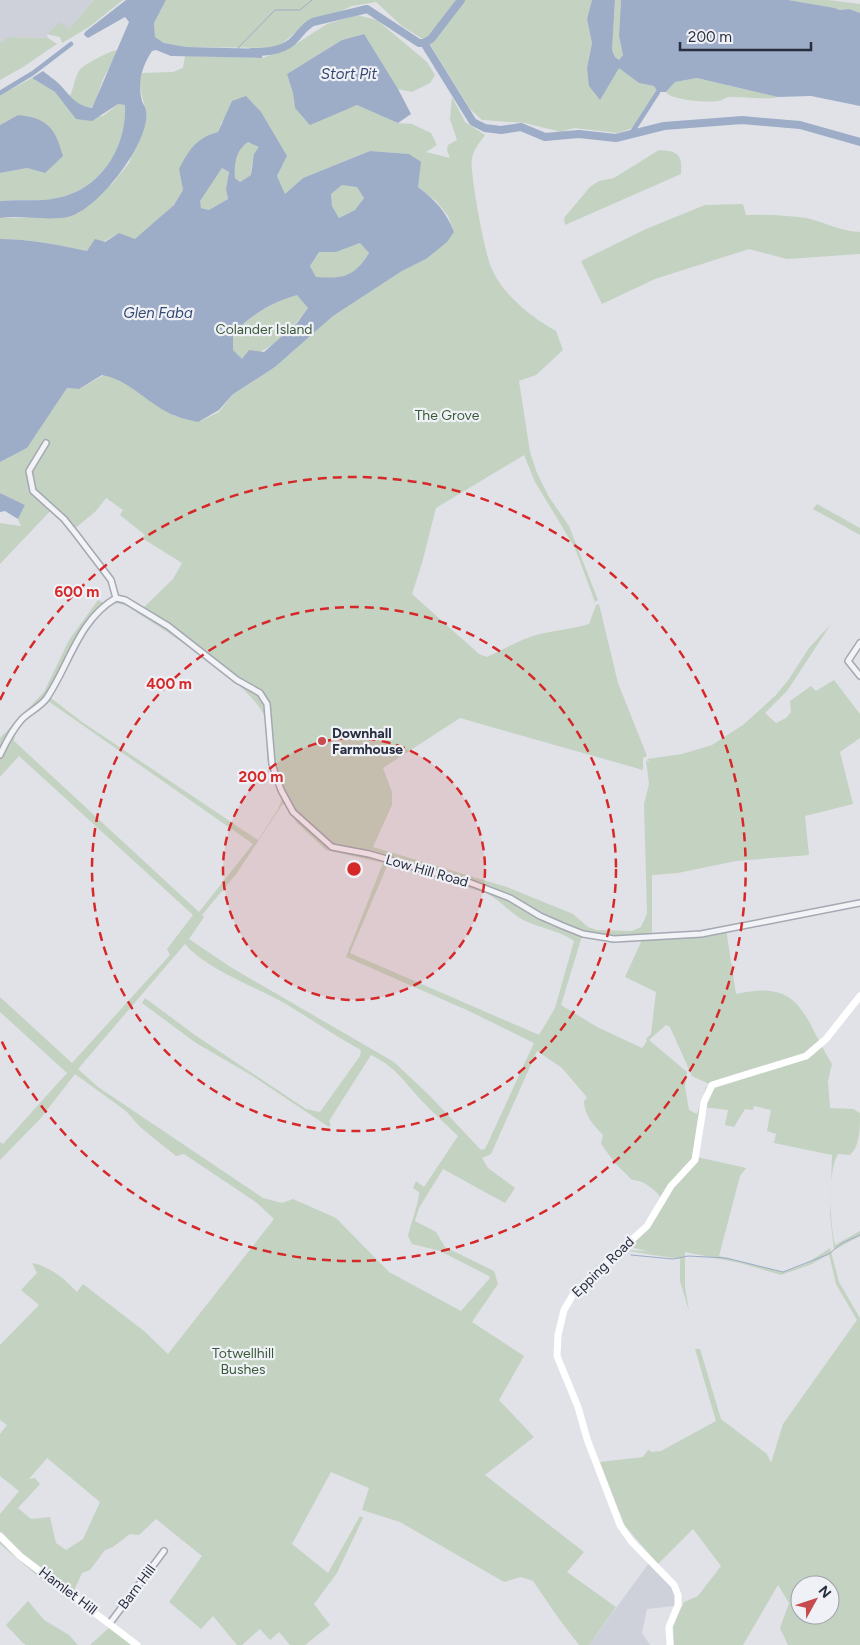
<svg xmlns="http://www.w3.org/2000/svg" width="860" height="1645" font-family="Figtree,sans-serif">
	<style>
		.built { fill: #ced1da }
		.green { fill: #c3d2c1; fill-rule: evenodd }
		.water { fill: #9dacc7; fill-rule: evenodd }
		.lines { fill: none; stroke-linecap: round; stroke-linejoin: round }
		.stream { stroke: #9dacc7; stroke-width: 1 }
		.canal { stroke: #9dacc7; stroke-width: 4.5 }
		.river { stroke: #9dacc7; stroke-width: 8 }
		.street-casing { stroke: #a5a8b2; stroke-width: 8 }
		.street { stroke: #f2f3f7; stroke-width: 5 }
		.secondary { stroke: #fff; stroke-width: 7 }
		.ring { fill: none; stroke: #d62828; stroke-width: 2.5; stroke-dasharray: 9 6 }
		.poi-dot { fill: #c74b4e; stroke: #eff1f6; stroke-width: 2 }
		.labels { text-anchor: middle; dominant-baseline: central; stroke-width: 4.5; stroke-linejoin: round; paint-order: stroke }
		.park-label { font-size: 14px; fill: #395a37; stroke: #eff1f6 }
		.poi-label { font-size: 14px; font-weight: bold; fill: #292e3f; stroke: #eff1f6; text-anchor: start }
		.street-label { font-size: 14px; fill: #292e3f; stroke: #eff1f6 }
		.water-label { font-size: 15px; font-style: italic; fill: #354871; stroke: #eff1f6 }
		.centre { fill: #d62828; stroke: #eff1f6; stroke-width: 2.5 }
		.ring-label { font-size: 15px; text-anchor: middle; font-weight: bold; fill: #d62828; stroke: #eff1f6; stroke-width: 4.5; stroke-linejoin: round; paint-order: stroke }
	</style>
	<rect width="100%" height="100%" fill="#e0e2e8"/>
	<g class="built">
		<polygon points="0,0 94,0 69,29 47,34 48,38 8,37 0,43"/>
		<polygon points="649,1563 673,1587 677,1599 674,1606 647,1609 642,1633 650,1645 589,1645"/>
	</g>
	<g class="green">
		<polygon points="94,0 123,0 89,27 62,43 60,37 47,34 61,22 69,29"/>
		<polygon points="166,0 592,0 587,19 592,43 587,68 590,86 600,99 619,67 639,83 654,86 657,90 633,128 618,133 574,128 561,132 525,123 482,120 470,109 429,43 402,26 376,2 352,6 339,12 311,19 277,48 186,47 164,43 155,37 154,23"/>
		<polygon points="615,0 621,0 619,36 623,55 619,60 615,57 612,50"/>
		<polygon points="788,0 828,0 860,4 860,13 849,9 839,10 835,8"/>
		<path d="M357,15L377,20L427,62L435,75L430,83L412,92L398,89L363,34L342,40L287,74L293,93L295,108L337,112L358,105L398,123L412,124L431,133L437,145L426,152L450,158L447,150L448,145L457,140L450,119L452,97L465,122L485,135C480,142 474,149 472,158C469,170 485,254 491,267C502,294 531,317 556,331L563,350L536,375L519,381L530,452L537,473L549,497L569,526L598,600L595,602L575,548L535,482L524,455L436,508L422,563L412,594L479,654L487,657C505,649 520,639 540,634C556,630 573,629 589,624L596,605L599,604L618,683L647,756L643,758V770L460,718L383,768L392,792V805L373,847L507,887L573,914L588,927L597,930L632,931L641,927L647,914L644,804L649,784L646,760L651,763L647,759L682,754L712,745L743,725L776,695L789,679L809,648L831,624L787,691L765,713L776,723L786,718L791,712L790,701L811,686L816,691L834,680L860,714V738L840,752L853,804L805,816L809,855L736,861L678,873L652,875V936H582L561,1005L597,1027L642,1048L647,1041L646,1039L651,1034L656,992L625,977L642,940L726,929L736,994C803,978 803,1018 832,1064L828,1081L830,1108L853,1109L860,1113C860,1127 860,1147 850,1155L838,1154C827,1173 830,1224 835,1245L860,1231V1236L834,1250L830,1215L832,1155L774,1143L776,1134L767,1131L771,1110L754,1106L753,1110L745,1109L734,1127L725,1125L728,1110L703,1107L697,1157L746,1168L740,1176L719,1256L783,1272L806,1264L830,1248L839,1282L860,1318V1645H788L780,1628L789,1603L778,1585L743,1645H674L673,1626L684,1602L698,1596L721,1566L693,1529L658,1564L625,1526L600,1462L643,1457L648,1450L652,1452L661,1451L716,1421L695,1349H700L721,1419L767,1454L771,1463L783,1424L857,1320L836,1284L829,1254L812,1264L781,1275L740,1263L685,1252V1287L689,1311L680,1281V1259L621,1250L647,1251L630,1247L634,1237L663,1200C656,1191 645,1180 632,1180L615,1163L601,1144L603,1135C594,1126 584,1115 584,1101L587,1098L585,1095L562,1068L537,1051L491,1154L482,1158L488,1168L515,1188L505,1203L443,1169L419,1208L415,1221L436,1232L445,1247L494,1271L498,1284L472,1322L524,1356L499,1400L534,1437L485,1475L584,1552L567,1572L616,1607L589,1645H579L559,1619L533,1581L521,1577L504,1582L400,1522L362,1510L369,1488L331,1472L292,1544L328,1573L360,1516L363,1518L337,1573L314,1604L330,1625L305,1645H290L279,1632L270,1640L260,1629L242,1645H237L213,1616L201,1629L169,1602L202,1556L156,1519L139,1535L130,1534L113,1547L105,1550L90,1570L82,1573L74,1591L66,1594L49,1581L46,1583L0,1544V1514L19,1491L0,1476V1434L7,1425L0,1420V1345L39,1305L21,1290L37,1273L32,1263C49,1266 65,1279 77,1292L83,1284L144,1331L168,1354L274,1219L257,1203L184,1154L176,1156L140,1127L126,1111L75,1074L40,1119L0,1160V1142L3,1144L67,1073L0,1012V997L72,1063L170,955L167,949L193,915L19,756L0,777V738L44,692L69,640L98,600L106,604L116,599L126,601L140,611L173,579L182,563L142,538L145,535L120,515L123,510L106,498L96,511L73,530L63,513L54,507L0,564V523L21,526L18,519L25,505L0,493V462L27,448L67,388L79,389L104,375L118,378L175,416L198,422L219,412L231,396L275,367L333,316L402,271L426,259L454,232L448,216L436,201L418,187L409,154L370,151L303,178L285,194L277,176L287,156L273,135L222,121L218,132L179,169L183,190L174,205L135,240L119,233L87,251C58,245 30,239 0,239V218L68,217L79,213L112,184L129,163L146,112L139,84L142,73L173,72L183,68L185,56L262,58L288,49L327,24ZM116,603L127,606C158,627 253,683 265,718C268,729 266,743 267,756C269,771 276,785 282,799L278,809L258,840L82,722L51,698C63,673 90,612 116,603ZM48,701L253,844L199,912L14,741C15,724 38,713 48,701ZM285,804L297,823L326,850L383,863L346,957L469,1011L534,1043L485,1149L481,1150L429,1095L394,1062L232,968L189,939L204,917L202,915L237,873L282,805ZM388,864L486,893C499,900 507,909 518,917C535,928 558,929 574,941L555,1008L539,1035L350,953ZM185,944C206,969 256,987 286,1004C311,1019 335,1036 361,1050L360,1056L320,1112L306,1109L195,1035L145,998L142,1003L196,1043L251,1075L329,1127L331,1124L329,1121L371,1055C396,1067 404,1082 422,1101C433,1113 446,1124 458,1136L424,1187L416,1181L413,1188L419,1192C420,1199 410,1226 408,1236L412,1244L440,1251L489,1276L490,1278L461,1311L389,1272L336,1218L293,1199L282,1203L263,1198L98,1087L78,1069ZM666,1025L670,1027L692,1076L711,1085L706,1087L697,1114L689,1110L685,1087L687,1072L649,1040ZM47,1458L100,1502L83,1539L66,1550L56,1543L50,1517L31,1519L18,1508L40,1484L35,1478L29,1479ZM800,1585H830V1615H800Z"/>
		<polygon points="8,37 48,38 57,44 23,67 0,80 0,43"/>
		<path d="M117,50C114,62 106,71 102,82C98,92 97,100 91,108L80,105L69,97C74,89 74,79 79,71C82,65 110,51 117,50Z"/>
		<path d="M32,78L55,92L77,119L103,116L118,104L125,105C127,147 102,189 57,198C39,202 19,199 0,201V173L27,168L45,173L18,115L0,125V95Z"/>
		<path d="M697,78L778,97C773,100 740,97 732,97C727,96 723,101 718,101C708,103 670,100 666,92L675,82Z"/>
		<path d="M248,142L260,147L252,164L251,175L240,182L235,178C234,164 236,150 248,142Z"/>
		<path d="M659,150C677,151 683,154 681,174L565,225L564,218L590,187L599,181L614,178Z"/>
		<polygon points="222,168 229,172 226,189 228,199 209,210 201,208 199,201"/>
		<polygon points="342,185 357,186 364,198 355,210 339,218 332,206 331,194"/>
		<path d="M743,204L746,215C766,214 786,215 806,218C825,222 839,231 860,232V254L787,259L749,249L655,279L602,304L581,261L646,229L705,205Z"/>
		<path d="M360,243L369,253C353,278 345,278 316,278L310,266L319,252H336Z"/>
		<path d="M297,294L308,308C289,333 272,349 242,360L233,350V333C253,314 271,303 297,294Z"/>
		<polygon points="817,504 860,528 860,535 813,509"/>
		<polygon points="28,1601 44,1620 69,1635 78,1645 26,1645 23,1643 6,1625"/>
		<polygon points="110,1627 131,1645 90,1645"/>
	</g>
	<g class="water">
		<path d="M126,0H166L154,23L155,37L164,43L186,47L263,49L262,58L171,56L156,50L152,51C142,66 137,83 142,101C143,104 146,108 146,111C151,142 97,211 68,217C46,221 22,215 0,218V201C19,199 39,202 57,198C101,190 127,147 125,105L118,104L92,121L76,119L55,92L32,78L43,71C49,76 57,81 62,87C72,98 76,105 92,108L129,22L125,17L88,38L84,35L85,32Z"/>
		<polygon points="592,0 615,0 612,50 615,57 619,60 623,55 619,36 621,0 788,0 835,8 839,10 849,9 860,13 860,106 811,96 778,97 697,78 675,82 666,92 658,92 654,86 639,83 619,68 600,100 589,86 587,68 592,43 587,19"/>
		<polygon points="364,34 398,89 411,114 398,123 357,105 310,125 295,108 293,93 287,74 342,40"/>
		<path d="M246,96L261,112L287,156L277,176L285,194L303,178L370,151L409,154L421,162L418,187C435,200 446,211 454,232L447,242L426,259L402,271L333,316L275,367L232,395L219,410L198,422C191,420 183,419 176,416C149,406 131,380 102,375L79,389L67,388L27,448L0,462V239C30,239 58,245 87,251L95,239L105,242L119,233L135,239L174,205L183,190L179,169C189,150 196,138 218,132L232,101ZM248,142L259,147L254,154L251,175L240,182L235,178C234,164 236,150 248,142ZM222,168L229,172L226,189L228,199L209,210L201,208L200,201ZM342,185L357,187L364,198L355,210L339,218L332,206L331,194ZM360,243L369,253C354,277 344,279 316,277L310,266L319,252H336ZM297,295L308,308L297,323L264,352L249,350L242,359L233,350V333C253,314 270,303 297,295Z"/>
		<path d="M18,115C48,118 55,128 63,156L45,173L27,168L0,173V125Z"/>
		<polygon points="0,493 25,505 18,519 5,511 0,512"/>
	</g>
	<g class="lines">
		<g class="stream">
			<polyline points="237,49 275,10 300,10 312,0"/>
			<polyline points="631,1255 673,1259 688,1256 726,1258 783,1272 829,1254 842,1243 860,1235"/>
		</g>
		<g class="canal">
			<polyline points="0,93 33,73 71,44"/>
			<polyline points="631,134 658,92"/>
		</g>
		<g class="river">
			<polyline points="424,43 431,39 461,0"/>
			<path d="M252,52C266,52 281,51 292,42C300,35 303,27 313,22L367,9L419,43H424L473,122L485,128L501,130L521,127L545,137L579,134L616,138L664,126L742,120L800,125L860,142"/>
		</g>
		<g class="street-casing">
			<g id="street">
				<polyline points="46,443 29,471 33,491 64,519 76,534 111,580 116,598"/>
				<polyline points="116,598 125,600 168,626 237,680 260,693 267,704 272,764 281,790 293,812 332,847 369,854 471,883 510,898 540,916 563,926 583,934 614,939 701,934 860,903"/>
				<polyline points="860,643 848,661 860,676"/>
				<path d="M0,755C6,742 12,730 22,719C29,712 40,707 46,699C69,666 78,620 116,598"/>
				<polyline points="110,1623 164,1551"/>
			</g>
		</g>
		<use href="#street" class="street"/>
		<g class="secondary">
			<polyline points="0,1536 20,1556 137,1645"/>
			<polyline points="670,1645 669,1627 678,1605 678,1595 674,1585 631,1541 620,1525 587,1439 578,1407 557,1356 558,1335 564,1310 574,1293 647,1226 671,1186 695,1160 704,1102 712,1085 806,1056 826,1039 860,996"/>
		</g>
	</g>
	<circle cx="354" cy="869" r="131" fill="#d62828" fill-opacity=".12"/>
	<g class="ring">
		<circle cx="354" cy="869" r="131"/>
		<circle cx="354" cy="869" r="262"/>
		<path d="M0 700A392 392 0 1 1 0 1038"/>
	</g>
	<circle class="poi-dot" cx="322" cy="741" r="5"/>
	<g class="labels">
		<g class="park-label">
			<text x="264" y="329">Colander Island</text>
			<text x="447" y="415">The Grove</text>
			<text x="243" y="1353">Totwellhill<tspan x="243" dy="16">Bushes</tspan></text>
		</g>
		<g class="poi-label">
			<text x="332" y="733">Downhall<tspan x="332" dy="16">Farmhouse</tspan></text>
		</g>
		<g class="street-label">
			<text transform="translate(427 871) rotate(16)">Low Hill Road</text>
			<text transform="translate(603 1267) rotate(-44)">Epping Road</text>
			<text transform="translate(137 1587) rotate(-53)">Barn Hill</text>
			<text transform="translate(68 1591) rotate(37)">Hamlet Hill</text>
		</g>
		<g class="water-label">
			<text x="349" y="74">Stort Pit</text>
			<text x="158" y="313">Glen Faba</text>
		</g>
	</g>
	<circle cx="354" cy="869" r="8" class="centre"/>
	<g class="ring-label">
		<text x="77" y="597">600 m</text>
		<text x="169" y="689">400 m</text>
		<text x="261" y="782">200 m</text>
	</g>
	<g transform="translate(815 1600) rotate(50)"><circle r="24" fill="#eff1f6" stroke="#a0a3ad"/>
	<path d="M0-4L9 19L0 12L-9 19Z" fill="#c74b4e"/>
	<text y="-8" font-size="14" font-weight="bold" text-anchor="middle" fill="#292e3f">N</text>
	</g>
	<path d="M680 42v8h131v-8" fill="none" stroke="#292e3f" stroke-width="2.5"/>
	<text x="688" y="42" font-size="15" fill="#292e3f" stroke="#eff1f6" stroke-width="4" paint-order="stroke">200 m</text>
</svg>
